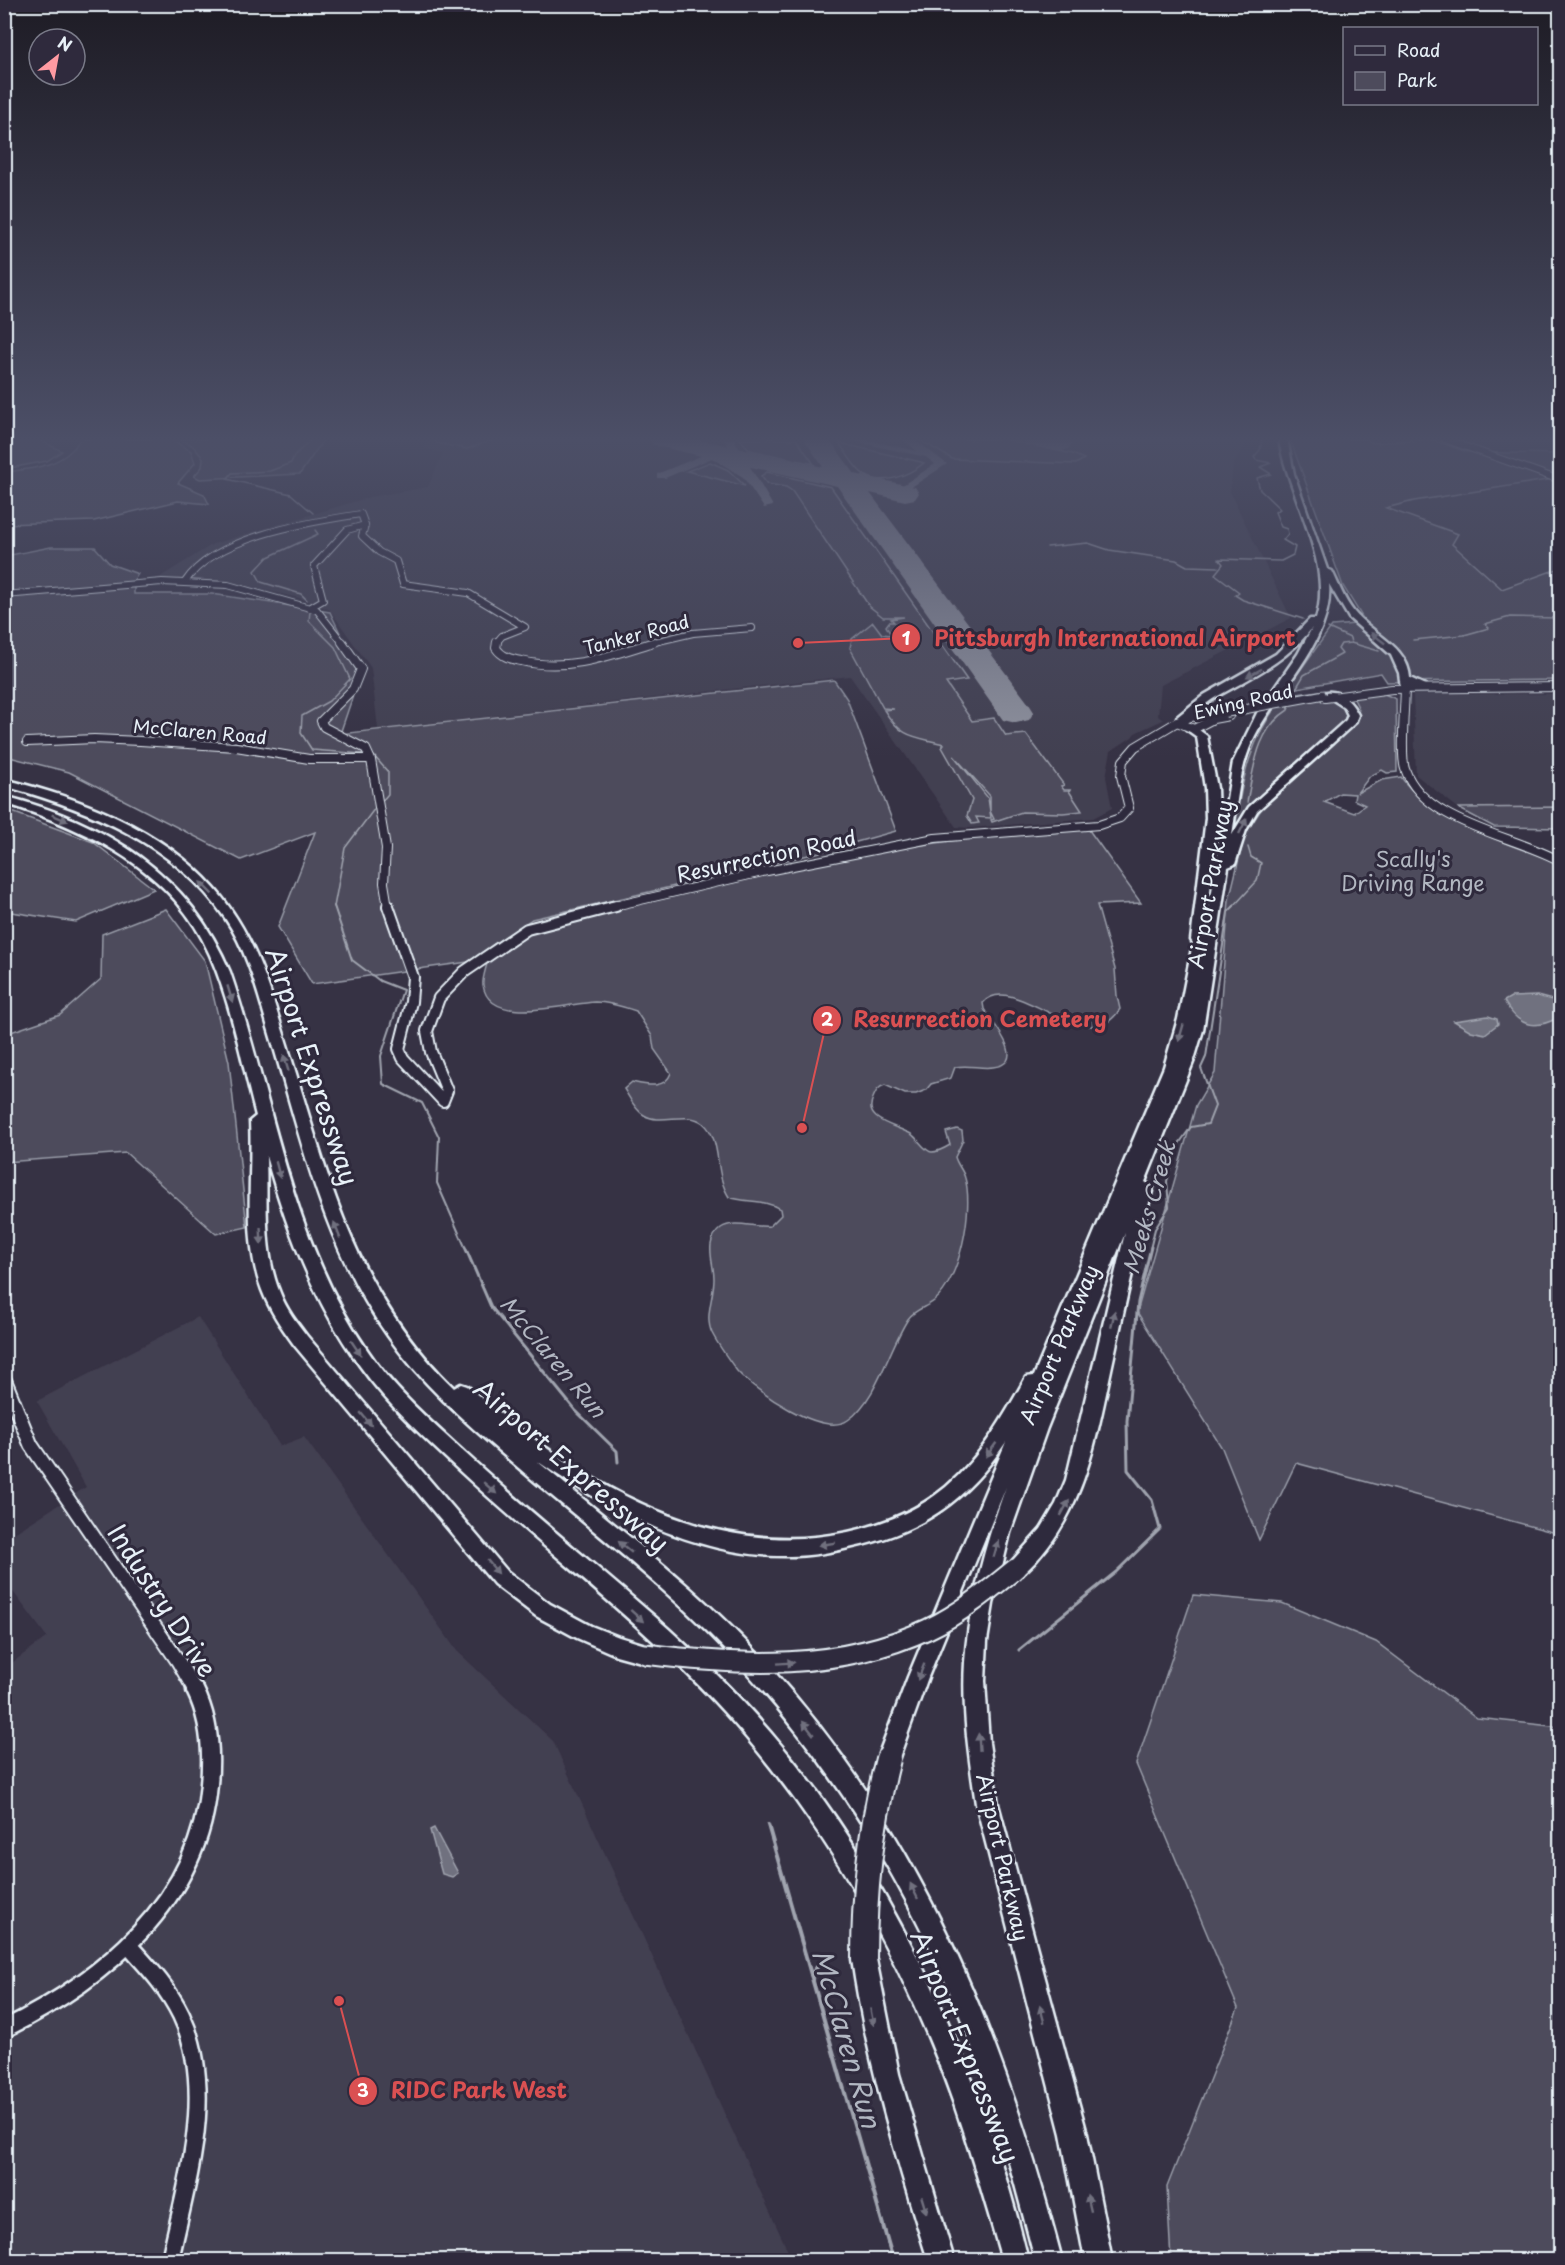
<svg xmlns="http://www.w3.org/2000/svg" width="1565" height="2265" font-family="'Playpen Sans',sans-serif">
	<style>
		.built { fill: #433f51 }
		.green { fill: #4d4b5c; stroke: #9a9eaa; stroke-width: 1.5; fill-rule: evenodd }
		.water { fill: #70717f; stroke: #a0a4af; stroke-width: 1.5 }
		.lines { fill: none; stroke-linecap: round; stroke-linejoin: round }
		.stream-far3 { stroke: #a0a4af; stroke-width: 1.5 }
		.stream-far2 { stroke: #a0a4af; stroke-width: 2 }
		.stream-far1 { stroke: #a0a4af; stroke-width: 3 }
		.stream { stroke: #a0a4af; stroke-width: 4 }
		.taxiway { fill: #8f929e; fill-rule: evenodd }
		.runway { fill: #8f929e; fill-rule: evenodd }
		.minor-far4-casing { stroke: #e8f1f8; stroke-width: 8 }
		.minor-far3-casing { stroke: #e8f1f8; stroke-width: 10 }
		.minor-far2-casing { stroke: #e8f1f8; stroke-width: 14 }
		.minor-far1-casing { stroke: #e8f1f8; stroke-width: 17 }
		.minor-casing { stroke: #e8f1f8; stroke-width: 21 }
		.highway-casing { stroke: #e8f1f8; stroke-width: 5 }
		.minor-far4 { stroke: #2f2a3d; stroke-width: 6 }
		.minor-far3 { stroke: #2f2a3d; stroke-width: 8 }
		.minor-far2 { stroke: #2f2a3d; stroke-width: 10 }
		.minor-far1 { stroke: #2f2a3d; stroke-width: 13 }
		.minor { stroke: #2f2a3d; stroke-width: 16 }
		.highway { fill: #2f2a3d; fill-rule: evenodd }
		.minor-bridge-casing { stroke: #e8f1f8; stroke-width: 10; stroke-linecap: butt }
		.highway-bridge-far1-casing { stroke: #e8f1f8; stroke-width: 23; stroke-linecap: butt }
		.highway-bridge-casing { stroke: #e8f1f8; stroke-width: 28; stroke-linecap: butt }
		.minor-bridge { stroke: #2f2a3d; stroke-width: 8 }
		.highway-bridge-far1 { stroke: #2f2a3d; stroke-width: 19 }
		.highway-bridge { stroke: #2f2a3d; stroke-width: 24 }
		.oneway { fill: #70707e }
		.labels { text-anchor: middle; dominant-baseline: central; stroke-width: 6; stroke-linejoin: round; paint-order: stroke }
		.far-street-label { font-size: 18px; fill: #e8f1f8; stroke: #2f2a3d }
		.street-label { font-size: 21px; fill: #e8f1f8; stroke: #2f2a3d }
		.park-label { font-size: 21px; fill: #b2b7c1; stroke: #2f2a3d }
		.water-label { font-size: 22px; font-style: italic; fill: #b2b7c2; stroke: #2f2a3d }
		.near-street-label { font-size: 26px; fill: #e8f1f8; stroke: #2f2a3d }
		.near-water-label { font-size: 27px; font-style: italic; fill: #b2b7c2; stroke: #2f2a3d }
		.leader { fill: none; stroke: #da5052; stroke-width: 2 }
		.callout-dot { fill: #da5052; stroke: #2f2a3d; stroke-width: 2 }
		.mark-label { font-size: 18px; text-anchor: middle; font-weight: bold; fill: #fff }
		.callout-label { font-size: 22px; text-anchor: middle; font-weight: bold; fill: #da5052; stroke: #2f2a3d; stroke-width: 6; stroke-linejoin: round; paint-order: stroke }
	</style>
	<rect width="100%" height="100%" fill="#363244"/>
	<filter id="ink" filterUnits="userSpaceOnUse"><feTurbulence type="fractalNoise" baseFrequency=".0167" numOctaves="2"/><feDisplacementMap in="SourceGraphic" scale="12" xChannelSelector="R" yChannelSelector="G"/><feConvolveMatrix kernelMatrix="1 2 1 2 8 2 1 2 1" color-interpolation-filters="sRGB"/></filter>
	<g filter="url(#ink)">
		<g class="built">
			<polygon points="431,439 1249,439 1233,465 1230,492 1291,618 1161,685 1158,716 1163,720 1135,733 1132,737 1111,751 1106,777 1112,808 1093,818 970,828 956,827 850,676 378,729 371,668 330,610 300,598 227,582 157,579 213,544 370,497 428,487 443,453 424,448"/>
			<polygon points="1560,478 1560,568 1502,589 1452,543 1458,534 1385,508 1414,501"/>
			<polygon points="1413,693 1560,694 1560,807 1458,808 1416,775"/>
			<polygon points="198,1317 280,1446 304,1437 457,1651 553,1741 792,2260 5,2260 5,1668 47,1637 5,1581 5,1539 86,1487 37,1401"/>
		</g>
		<g class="green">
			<polygon points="5,439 38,439 62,451 47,461 5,469"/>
			<path d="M80,439H171L191,451L195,463L178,483L204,494L209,504L178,501L94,521L5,524V472C33,469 65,466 80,439Z"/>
			<polygon points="177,439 324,439 300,474 200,479 194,476 202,467 203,458 192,445"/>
			<polygon points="436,439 496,439 467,449 436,443"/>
			<polygon points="740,439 796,439 814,464 750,450"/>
			<polygon points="918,439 1003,439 1073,454 1084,459 1076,464 952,459"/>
			<polygon points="1290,439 1367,439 1373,443 1430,439 1467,452 1560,454 1560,478 1414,501 1386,508 1458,534 1452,544 1502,589 1560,568 1560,680 1387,682 1381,673 1286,690 1332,626 1366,623 1343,586"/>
			<path d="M839,443L921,462L924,463C909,475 880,488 862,473C853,466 846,452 839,443Z"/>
			<polygon points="710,462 728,470 745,486 687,471"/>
			<path d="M767,472L831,487L967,680L946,683L972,721L994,718L1006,736L1026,734L1064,785L1061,786L1064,790H1071L1069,791L1082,811L1063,813L1022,812L992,822L991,820L994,819L990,811V796L954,756L988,798L991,818L976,817L979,823L972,824L967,816L972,800L942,747L944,744C914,736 902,739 884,710L894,709L883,708L850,648L852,639L873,622L882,634L891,635L886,626L889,622H894L891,619L904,617H883L869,606L792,491L786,487L767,484L761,476Z"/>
			<polygon points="51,547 95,547 110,564 138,574 134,580 134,594 212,594 330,612 360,675 340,734 834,680 847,699 896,831 813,854 532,919 468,962 312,984 278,927 315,832 241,860 69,772 5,756 5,556"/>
			<path d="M1325,690L1327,692L1321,694L1344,706L1346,717L1342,724L1249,807L1235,831C1241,780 1251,736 1284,696Z"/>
			<path d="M1382,693L1396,699L1397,772L1387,773L1382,770L1370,776L1357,793L1382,780L1401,777C1434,824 1507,842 1560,864V1534L1296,1463L1259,1540L1222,1448L1137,1312L1196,1105L1215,1073L1229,900L1245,834L1264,805L1355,722L1359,709L1353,697ZM1340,793L1355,794L1354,800L1365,805L1354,813L1324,802Z"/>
			<polygon points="1560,807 1560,828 1494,827 1458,808"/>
			<polygon points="4,809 93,842 154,889 76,922 5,911"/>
			<path d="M1089,830L1141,903L1097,905L1115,969L1117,996L1120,1009C1087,1063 1013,968 983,1003L984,1009C992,1023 1030,1063 993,1067C980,1069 969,1064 955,1067L951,1078L931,1084L926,1090L916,1094H905L885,1085C878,1087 876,1091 873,1098C862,1121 895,1125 911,1134C918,1138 925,1152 932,1152C938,1152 945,1148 950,1145L946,1132L957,1129L962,1131L963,1140L955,1157C957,1165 963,1170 965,1178C974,1209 960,1281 934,1301C925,1308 915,1309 908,1319C889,1348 877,1400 848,1420C823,1438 755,1391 737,1371C729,1360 718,1345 712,1333C704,1316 714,1297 714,1279C714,1261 703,1242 721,1228C734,1219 755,1228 770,1226L781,1215L780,1209C765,1199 746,1203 729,1197C713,1172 723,1140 703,1123C687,1110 661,1126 644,1115C635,1110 630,1098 624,1089L632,1082C646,1085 665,1090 671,1073L654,1049L652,1036L636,1011C624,1007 608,1002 595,1002C568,1003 489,1028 483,985C482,979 486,969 487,963L523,936L560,922C734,882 908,834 1089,830Z"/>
			<polygon points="166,909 205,961 229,1062 247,1227 216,1234 126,1153 5,1162 5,1034 60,1015 101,979 102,934"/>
			<polygon points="1193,1595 1282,1603 1376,1642 1477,1718 1560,1727 1560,2260 1171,2260 1167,2187 1238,2008 1136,1764"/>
		</g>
		<g class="water">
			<path d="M1537,996L1560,1002V1017C1535,1030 1519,1028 1504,1001L1511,997Z"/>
			<polygon points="1488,1016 1497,1019 1498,1024 1485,1034 1471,1031 1454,1021"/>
			<polygon points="434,1828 458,1873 452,1877 442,1874 430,1830"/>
		</g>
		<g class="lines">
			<g class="stream-far3">
				<polyline points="311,439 294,456 291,463 270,471 232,473 227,479 291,494 313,513"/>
				<polyline points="1262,439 1260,450 1254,457 1256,460 1271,463 1260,467 1271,474 1257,478 1260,490 1280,509 1275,512 1281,527 1287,529 1288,534 1283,540 1295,547 1293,555 1281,561 1219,559 1223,564 1215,574 1239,592 1235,595 1243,600 1303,619"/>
				<polyline points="1047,547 1088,543 1109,550 1176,560 1187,566 1218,567"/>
				<polyline points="307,600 301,594 261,582 255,571 268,557 318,534 315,530"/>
				<polyline points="310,611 309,621 335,647 350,679 329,701 302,716 301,733 312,750 364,754"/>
				<polyline points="1413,640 1464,635 1489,628 1485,624 1510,617 1560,618"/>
				<polyline points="1351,643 1379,651"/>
				<polyline points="1291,697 1304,675 1342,654 1338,649 1341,644 1351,643 1350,638 1328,628"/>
				<polyline points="374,756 388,772 388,794 382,801"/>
				<path d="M1247,802C1254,768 1256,730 1288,710L1290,703"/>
				<polyline points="334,907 345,848 375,808"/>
				<polyline points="1233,907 1257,881 1261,863 1251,857 1248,847"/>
			</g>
			<g class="stream-far2">
				<polyline points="334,906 352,960 380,981 403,990 381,1056 383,1084 422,1103 439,1137 437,1183 466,1249"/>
				<polyline points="1150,1249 1155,1229 1169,1207 1167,1181 1178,1145 1191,1127 1208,1124 1215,1106 1201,1068 1206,1057 1228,912 1234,906"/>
			</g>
			<g class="stream-far1">
				<polyline points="465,1247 491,1307 575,1410 617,1451 618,1462"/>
				<polyline points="1019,1650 1116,1572 1160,1529 1152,1500 1128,1470 1127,1421 1138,1302 1151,1247"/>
			</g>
			<g class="stream">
				<polyline points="768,1825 893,2260"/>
				<polyline points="811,1975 823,1959"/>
			</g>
			<g class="taxiway">
				<polygon points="655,439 673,439 719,451 720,454 738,464 724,439 734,439 773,506 764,508 743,477 712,458 665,478 657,478 657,474 703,455"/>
				<polygon points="843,439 863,439 917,451 902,439 914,439 947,464 899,495 894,492 895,490 935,464 926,457"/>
				<polygon points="1031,439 1058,439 1053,442"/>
			</g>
			<g class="runway">
				<polygon points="649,439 698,439 823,467 804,439 829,439 855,474 915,487 919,493 915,499 905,501 870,493 1029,704 1034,712 1029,720 1016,723 1003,720 837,486 661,447 652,444"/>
				<polygon points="1022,439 1069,439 1072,444 1068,449 1059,452 1025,444"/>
			</g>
			<g class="minor-far4-casing">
				<g id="minor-far4">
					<polyline points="1444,439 1560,480"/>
					<polyline points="365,525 362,536 379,552 396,561 403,584 468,593 525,627 502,636 496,643"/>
					<path d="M185,582C214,536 310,522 361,514L365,525L347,530L314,566L323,600L311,607"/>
					<polyline points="4,595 162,582 228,585 317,610 343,643"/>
					<polyline points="650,643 693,633 752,628"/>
				</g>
			</g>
			<g class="minor-far3-casing">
				<g id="minor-far3">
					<polyline points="342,642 361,669 353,689 321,721 324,727 366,749 371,760 386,848 384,883 388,907"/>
					<path d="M497,642L496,648C502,657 511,659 521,661C568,672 609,656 654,642"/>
					<path d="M1405,686C1405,704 1400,754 1405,769C1424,824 1514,835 1560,861"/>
					<polyline points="1325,698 1392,689 1560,687"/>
					<polyline points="1225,713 1191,717 1177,722 1194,729 1213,719 1229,716"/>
					<polyline points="27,742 94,739 140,741 236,747 309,759 370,759"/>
					<polyline points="610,907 767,871 935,838 1099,825 1120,818 1129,808 1121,776 1123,761 1135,747 1177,722"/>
				</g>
			</g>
			<g class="minor-far2-casing">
				<polyline id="minor-far2" points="388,906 413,977 411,1002 399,1049 403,1058 443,1101 447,1091 431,1052 427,1031 439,998 464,972 527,929 616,906"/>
			</g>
			<g class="minor-far1-casing">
				<polyline id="minor-far1" points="4,1379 31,1445 178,1661 196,1692"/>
			</g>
			<g class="minor-casing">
				<g id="minor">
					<path d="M129,1946C149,1968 168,1988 181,2015C217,2090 186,2184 170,2260"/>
					<path d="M4,2029C102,1981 200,1901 209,1784C212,1753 209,1718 195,1690"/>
				</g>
			</g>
			<g class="highway-casing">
				<g id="highway">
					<path d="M1279,439H1287L1294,474L1327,569L1332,571C1339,585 1344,600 1354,612C1372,634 1408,646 1410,678L1427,686L1422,689L1410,685L1409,688H1401L1399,673L1391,655L1349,618L1329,584C1334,642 1275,691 1252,742C1239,771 1237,804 1232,835L1249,807L1346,720L1348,715L1344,707L1327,696V692C1341,690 1353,704 1358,715L1355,723L1257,811L1246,830L1235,864L1228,867L1203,1030L1194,1060L1145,1182L1153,1187C1138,1243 1126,1300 1114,1356C1096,1437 1086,1517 1022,1575L1015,1578L1008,1575L1005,1569L1041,1529L1056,1504L1066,1480L1125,1233L1047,1428L1010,1533L993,1604L987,1641L985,1681L989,1743L998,1804L1087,2134L1112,2260H1085L1061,2134L976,1804C969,1757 962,1709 965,1662C969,1602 986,1542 1006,1487L928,1677L896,1766L888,1769L880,1766L877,1759L908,1677L1006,1442C967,1500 922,1532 853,1547C832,1552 811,1556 790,1556C699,1558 610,1511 537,1461C616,1527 700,1589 769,1666C925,1838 1004,2039 1062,2260H1035C1019,2200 1004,2139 984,2080C923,1902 822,1737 684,1609C627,1556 565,1508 506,1457C463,1420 420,1382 388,1336C325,1249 302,1142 272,1041C259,999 250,955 225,918C175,844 88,809 4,786V779C80,798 161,828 214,888C256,935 271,993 289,1051C330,1181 352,1289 454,1388L461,1384L467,1386C573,1476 702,1563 848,1532C884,1524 917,1511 946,1487C981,1457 1004,1417 1026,1377L1034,1376L1164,1067L1178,1019L1193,943L1191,940L1206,818L1205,788L1197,737L1186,729L1195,727L1207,736L1217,788L1218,818L1206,928L1233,762L1257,713L1298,654L1312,628C1287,661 1252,677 1216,697C1205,703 1197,713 1186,719L1177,717L1204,695L1276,654L1310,619H1316C1334,562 1288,496 1279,439Z"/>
					<path d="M4,796C105,822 189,873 230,972C274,1100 289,1237 368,1351C394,1390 430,1421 465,1453C526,1509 591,1561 654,1616C695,1652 734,1690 770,1732C894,1875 985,2078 1028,2260H1002C987,2208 972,2156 954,2104C909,1976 842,1854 756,1749C672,1645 561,1565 463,1474C427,1440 389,1407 360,1366C314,1303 287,1230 266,1156C268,1201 262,1250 280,1293C286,1309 297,1323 307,1336L508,1572L550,1604L591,1626L619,1637L652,1647L655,1654L652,1661L645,1663L616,1655L577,1638L536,1616L494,1584L295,1346C282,1328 270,1311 262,1290C242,1238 253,1176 250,1121L256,1116C242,1063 232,1006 210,955C174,870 87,829 4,803Z"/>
					<path d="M864,1947L872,1951L876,1959L899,2074L954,2260H928C897,2161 867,2062 852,1959L856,1951Z"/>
				</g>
			</g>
			<use href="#minor-far4" class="minor-far4"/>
			<use href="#minor-far3" class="minor-far3"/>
			<use href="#minor-far2" class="minor-far2"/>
			<use href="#minor-far1" class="minor-far1"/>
			<use href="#minor" class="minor"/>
			<use href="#highway" class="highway"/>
			<g class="minor-bridge-casing">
				<polyline id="minor-bridge" points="1225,713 1322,695"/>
			</g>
			<g class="highway-bridge-far1-casing">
				<path id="highway-bridge-far1" d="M645,1654C742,1666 838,1671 928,1629C960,1614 988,1591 1015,1569"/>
			</g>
			<g class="highway-bridge-casing">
				<path id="highway-bridge" d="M864,1959C864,1891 871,1825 888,1759"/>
			</g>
			<use href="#minor-bridge" class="minor-bridge"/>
			<use href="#highway-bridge-far1" class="highway-bridge-far1"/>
			<use href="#highway-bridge" class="highway-bridge"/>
		</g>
		<defs><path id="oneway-solid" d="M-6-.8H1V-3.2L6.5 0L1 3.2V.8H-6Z" transform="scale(1.5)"/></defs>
		<g class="oneway">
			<use href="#oneway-solid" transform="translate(1378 638) rotate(-142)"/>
			<use href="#oneway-solid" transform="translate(1254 673) rotate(152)"/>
			<use href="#oneway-solid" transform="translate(60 818) rotate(22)"/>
			<use href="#oneway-solid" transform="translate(1243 826) rotate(-64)"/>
			<use href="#oneway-solid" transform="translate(206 888) rotate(-135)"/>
			<use href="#oneway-solid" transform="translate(230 994) rotate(73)"/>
			<use href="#oneway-solid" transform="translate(1181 1033) rotate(106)"/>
			<use href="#oneway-solid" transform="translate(286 1063) rotate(-107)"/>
			<use href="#oneway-solid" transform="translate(278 1170) rotate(75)"/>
			<use href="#oneway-solid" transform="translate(337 1230) rotate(-111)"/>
			<use href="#oneway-solid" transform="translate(261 1236) rotate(87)"/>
			<use href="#oneway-solid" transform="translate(1113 1319) rotate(-78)"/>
			<use href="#oneway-solid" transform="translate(356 1348) rotate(56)"/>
			<use href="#oneway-solid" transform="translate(366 1419) rotate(50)"/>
			<use href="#oneway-solid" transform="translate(991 1450) rotate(127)"/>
			<use href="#oneway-solid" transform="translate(490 1488) rotate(41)"/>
			<use href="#oneway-solid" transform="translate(1065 1508) rotate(-61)"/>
			<use href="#oneway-solid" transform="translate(827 1544) rotate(171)"/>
			<use href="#oneway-solid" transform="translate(625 1547) rotate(-140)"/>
			<use href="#oneway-solid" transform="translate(996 1549) rotate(-74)"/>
			<use href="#oneway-solid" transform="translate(493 1567) rotate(50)"/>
			<use href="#oneway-solid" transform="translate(637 1616) rotate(42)"/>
			<use href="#oneway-solid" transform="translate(786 1663) rotate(-4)"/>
			<use href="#oneway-solid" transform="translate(921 1672) rotate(112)"/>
			<use href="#oneway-solid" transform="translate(808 1728) rotate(-129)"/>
			<use href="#oneway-solid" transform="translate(979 1742) rotate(-94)"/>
			<use href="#oneway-solid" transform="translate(914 1891) rotate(-116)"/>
			<use href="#oneway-solid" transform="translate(1042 2014) rotate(-105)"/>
			<use href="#oneway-solid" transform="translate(872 2017) rotate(79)"/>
			<use href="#oneway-solid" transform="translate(1089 2203) rotate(-103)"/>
			<use href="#oneway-solid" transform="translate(924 2205) rotate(73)"/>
		</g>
	</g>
	<linearGradient id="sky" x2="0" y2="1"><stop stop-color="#1e1c25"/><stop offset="0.58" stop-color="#4c4f67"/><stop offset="1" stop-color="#4c4f67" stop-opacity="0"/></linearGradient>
	<rect width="1565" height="757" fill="url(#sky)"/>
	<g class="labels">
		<g class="far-street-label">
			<text transform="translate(636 634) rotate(-15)">Tanker Road</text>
			<text transform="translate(1243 701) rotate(-13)">Ewing Road</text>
			<text transform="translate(200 731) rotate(5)">McClaren Road</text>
		</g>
		<g class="street-label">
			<text transform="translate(766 855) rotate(-12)">Resurrection Road</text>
			<text transform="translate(1209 884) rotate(-80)">Airport Parkway</text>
			<text transform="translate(1058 1344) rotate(-67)">Airport Parkway</text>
			<text transform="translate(1004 1857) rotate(77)">Airport Parkway</text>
		</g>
		<g class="park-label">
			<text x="1413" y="858">Scally's<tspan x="1413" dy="24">Driving Range</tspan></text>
		</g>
		<g class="water-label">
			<text transform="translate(1148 1207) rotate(-74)">Meeks Creek</text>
			<text transform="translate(554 1356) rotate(50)">McClaren Run</text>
		</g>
		<g class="near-street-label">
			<text transform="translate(313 1066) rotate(72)">Airport Expressway</text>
			<text transform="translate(572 1465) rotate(41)">Airport Expressway</text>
			<text transform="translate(163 1600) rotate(57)">Industry Drive</text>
			<text transform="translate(966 2046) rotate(68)">Airport Expressway</text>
		</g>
		<g class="near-water-label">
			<text transform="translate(848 2038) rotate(74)">McClaren Run</text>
		</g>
	</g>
	<path class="leader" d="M798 643L906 638M802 1128L827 1020M339 2001L363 2091"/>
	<g class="callout-dot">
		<circle cx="798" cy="643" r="6"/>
		<circle cx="802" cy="1128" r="6"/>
		<circle cx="339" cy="2001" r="6"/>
		<circle cx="906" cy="638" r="15"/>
		<circle cx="827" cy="1020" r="15"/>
		<circle cx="363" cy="2091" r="15"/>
	</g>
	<g class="mark-label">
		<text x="906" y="645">1</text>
		<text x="827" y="1026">2</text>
		<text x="363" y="2097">3</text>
	</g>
	<g class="callout-label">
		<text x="1115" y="646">Pittsburgh International Airport</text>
		<text x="980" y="1027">Resurrection Cemetery</text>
		<text x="479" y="2098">RIDC Park West</text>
	</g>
	<rect width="1565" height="2265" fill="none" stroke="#2f2a3d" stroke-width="24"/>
	<rect x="12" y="12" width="1541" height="2241" fill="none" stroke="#e8f1f8" stroke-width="2" filter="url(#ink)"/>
	<rect x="1343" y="27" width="195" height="78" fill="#2f2a3d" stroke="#797a88" stroke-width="1.5"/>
	<rect x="1355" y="46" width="30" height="9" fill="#2f2a3d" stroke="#797a88" stroke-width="1.5"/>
	<text x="1397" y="57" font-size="18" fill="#e8f1f8">Road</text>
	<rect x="1355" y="72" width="30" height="18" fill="#4d4b5c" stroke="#797a88" stroke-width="1.5"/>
	<text x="1397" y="87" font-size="18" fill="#e8f1f8">Park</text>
	<g transform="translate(57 57) rotate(31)"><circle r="28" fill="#2f2a3d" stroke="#797a88" stroke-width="1.5"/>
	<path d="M0-4.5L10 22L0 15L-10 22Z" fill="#ff9aa2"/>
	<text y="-9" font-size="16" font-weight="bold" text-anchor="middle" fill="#e8f1f8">N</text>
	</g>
</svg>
